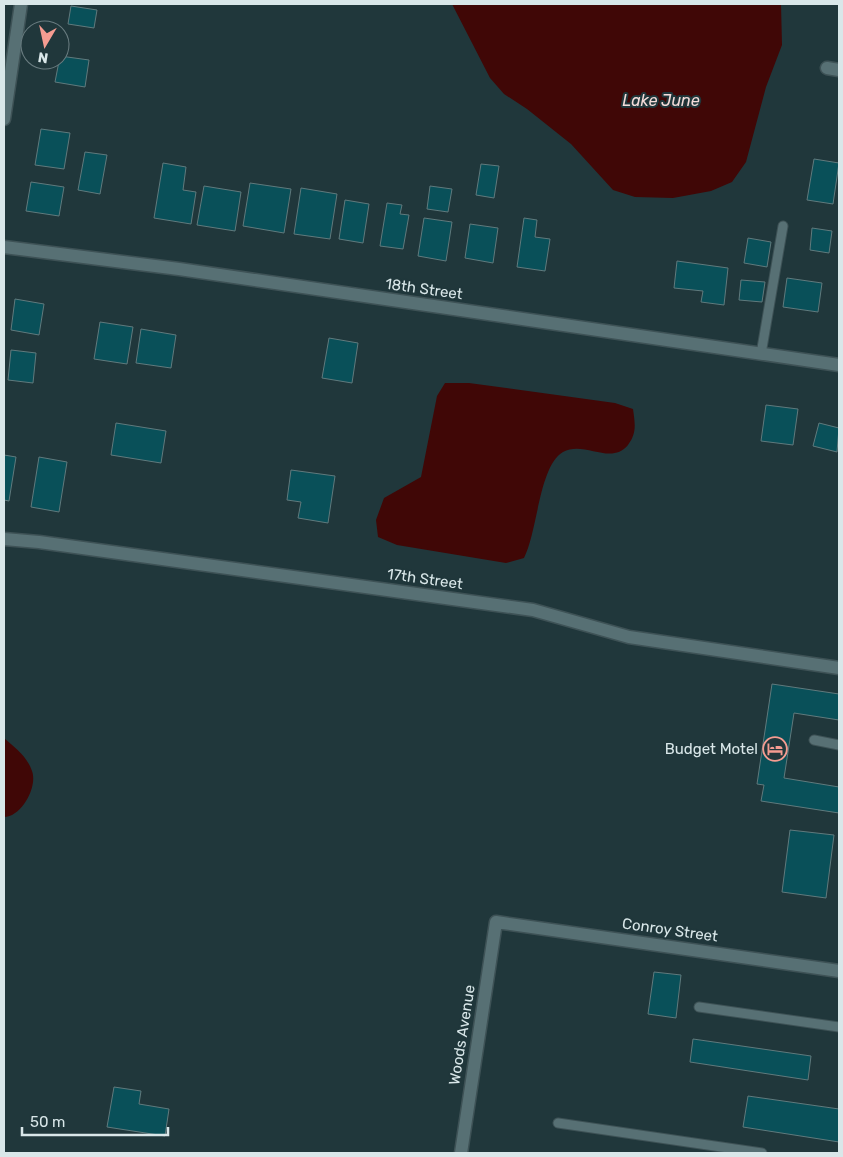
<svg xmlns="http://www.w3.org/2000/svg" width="843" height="1157" font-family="Rubik,sans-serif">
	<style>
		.water { fill: #400706 }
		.building { fill: #095059; stroke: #607a7d }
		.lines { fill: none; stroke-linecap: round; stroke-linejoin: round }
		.service-casing { stroke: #3e5256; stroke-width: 11 }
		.minor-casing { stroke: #3e5256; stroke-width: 15 }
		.tertiary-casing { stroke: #3e5256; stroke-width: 15 }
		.service { stroke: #577074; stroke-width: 9 }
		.minor { stroke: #577074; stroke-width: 12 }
		.tertiary { stroke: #577074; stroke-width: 12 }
		.labels { text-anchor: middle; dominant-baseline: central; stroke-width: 4; stroke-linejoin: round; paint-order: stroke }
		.street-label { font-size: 15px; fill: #d9e7e9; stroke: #20373b }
		.poi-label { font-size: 15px; fill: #d9e7e9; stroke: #20373b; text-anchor: end }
		.water-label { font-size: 16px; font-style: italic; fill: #f5dcd9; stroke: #20373b }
	</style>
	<rect width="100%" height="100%" fill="#20373b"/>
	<g class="water">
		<polygon points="452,4 781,4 782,45 766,87 746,162 732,182 711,191 673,198 635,197 613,190 571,144 527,109 504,94 490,78"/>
		<path d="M445,383H469L615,403L633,409C635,424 637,433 628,445C611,466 584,440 563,452C539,466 538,530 524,558L506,563L397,545L378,537L376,520L384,498L421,477L437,396Z"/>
		<path d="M4,738C15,748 27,756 32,771C38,787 21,817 4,817Z"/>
	</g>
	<g class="building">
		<polygon points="71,6 97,10 94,28 68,24"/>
		<polygon points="60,56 89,60 85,87 55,82"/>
		<polygon points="41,129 70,133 64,169 35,165"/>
		<polygon points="85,152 107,155 100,194 78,190"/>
		<polygon points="814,159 839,163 833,204 807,200"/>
		<polygon points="163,163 186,167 183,190 196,192 191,224 154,218"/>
		<polygon points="481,164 499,166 494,198 476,195"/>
		<polygon points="31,182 64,187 59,216 26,211"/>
		<polygon points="250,183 291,189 284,233 243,226"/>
		<polygon points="204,186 241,192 235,231 197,225"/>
		<polygon points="430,186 452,189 448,212 427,209"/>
		<polygon points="301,188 337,194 330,239 294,234"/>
		<polygon points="345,200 369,204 363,243 339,239"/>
		<polygon points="387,203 402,205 400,214 409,215 403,249 380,246"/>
		<polygon points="424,218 452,222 446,261 418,256"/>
		<polygon points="524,218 537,220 535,237 550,239 545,271 517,267"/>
		<polygon points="470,224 498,228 493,263 465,258"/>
		<polygon points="812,228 832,231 829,253 810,250"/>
		<polygon points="748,238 771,242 767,267 744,263"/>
		<polygon points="677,261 728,268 724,305 701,302 703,291 674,288"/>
		<polygon points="787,278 822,283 818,312 783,307"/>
		<polygon points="741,280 765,282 762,302 739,300"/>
		<polygon points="15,299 44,304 39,335 11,330"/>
		<polygon points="100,322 133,327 127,364 94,359"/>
		<polygon points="141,329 176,335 171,368 136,363"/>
		<polygon points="329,338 358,343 352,383 322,378"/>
		<polygon points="11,350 36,353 33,383 8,380"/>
		<polygon points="766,405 798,409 793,445 761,441"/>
		<polygon points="116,423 166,431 161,463 111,455"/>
		<polygon points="819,423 839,428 837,452 813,446"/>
		<polygon points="4,455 16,457 9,501 4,500"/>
		<polygon points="39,457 67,462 59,512 31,507"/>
		<polygon points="291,470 335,476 328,523 298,518 301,502 287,500"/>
		<polygon points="772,684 839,694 839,720 794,713 784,778 839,787 839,813 761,801 764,785 757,784"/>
		<polygon points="790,830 834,835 826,898 782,892"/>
		<polygon points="654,972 681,975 676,1018 648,1014"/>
		<polygon points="693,1039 811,1056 808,1080 690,1062"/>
		<polygon points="114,1087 141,1091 139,1104 169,1109 165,1136 107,1127"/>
		<polygon points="748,1096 839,1109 839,1142 743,1127"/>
	</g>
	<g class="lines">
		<g class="service-casing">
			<g id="service">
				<polyline points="761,354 783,226"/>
				<polyline points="814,740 839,745"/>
				<polyline points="699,1007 839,1027"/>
				<polyline points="558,1123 762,1153"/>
			</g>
		</g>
		<g class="minor-casing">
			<g id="minor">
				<polyline points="827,68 839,70"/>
				<polyline points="4,247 179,269 839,365"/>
				<polyline points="4,539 39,542 533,610 629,637 839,668"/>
				<polyline points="461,1153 496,922 839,971"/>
			</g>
		</g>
		<g class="tertiary-casing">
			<polyline id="tertiary" points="4,119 21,4"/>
		</g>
		<use href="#service" class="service"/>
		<use href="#minor" class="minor"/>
		<use href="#tertiary" class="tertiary"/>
	</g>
	<defs>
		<g id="hotel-ring" transform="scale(1.25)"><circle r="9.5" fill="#20373b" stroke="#f59c91" stroke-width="1.5"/><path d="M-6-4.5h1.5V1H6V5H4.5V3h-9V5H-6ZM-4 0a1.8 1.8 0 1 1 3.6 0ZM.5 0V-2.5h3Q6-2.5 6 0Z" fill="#f59c91"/></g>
	</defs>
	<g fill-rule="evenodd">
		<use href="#hotel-ring" x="775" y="749"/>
	</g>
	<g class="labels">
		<g class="street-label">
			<text transform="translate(424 289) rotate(8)">18th Street</text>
			<text transform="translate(425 579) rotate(8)">17th Street</text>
			<text transform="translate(670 930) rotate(8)">Conroy Street</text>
			<text transform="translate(462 1035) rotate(-81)">Woods Avenue</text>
		</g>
		<g class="poi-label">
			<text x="758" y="749">Budget Motel</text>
		</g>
		<g class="water-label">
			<text x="661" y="100">Lake June</text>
		</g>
	</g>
	<rect width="843" height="1157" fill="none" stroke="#d9e7e9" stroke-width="10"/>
	<g transform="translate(45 45) rotate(189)"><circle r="24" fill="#20373b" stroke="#6a7d81"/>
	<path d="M0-4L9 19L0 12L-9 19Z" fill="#f59c91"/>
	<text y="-8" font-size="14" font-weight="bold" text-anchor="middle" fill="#d9e7e9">N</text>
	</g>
	<path d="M22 1127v8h146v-8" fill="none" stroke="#d9e7e9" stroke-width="2.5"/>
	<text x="30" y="1127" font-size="15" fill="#d9e7e9" stroke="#20373b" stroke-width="4" paint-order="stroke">50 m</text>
</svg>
